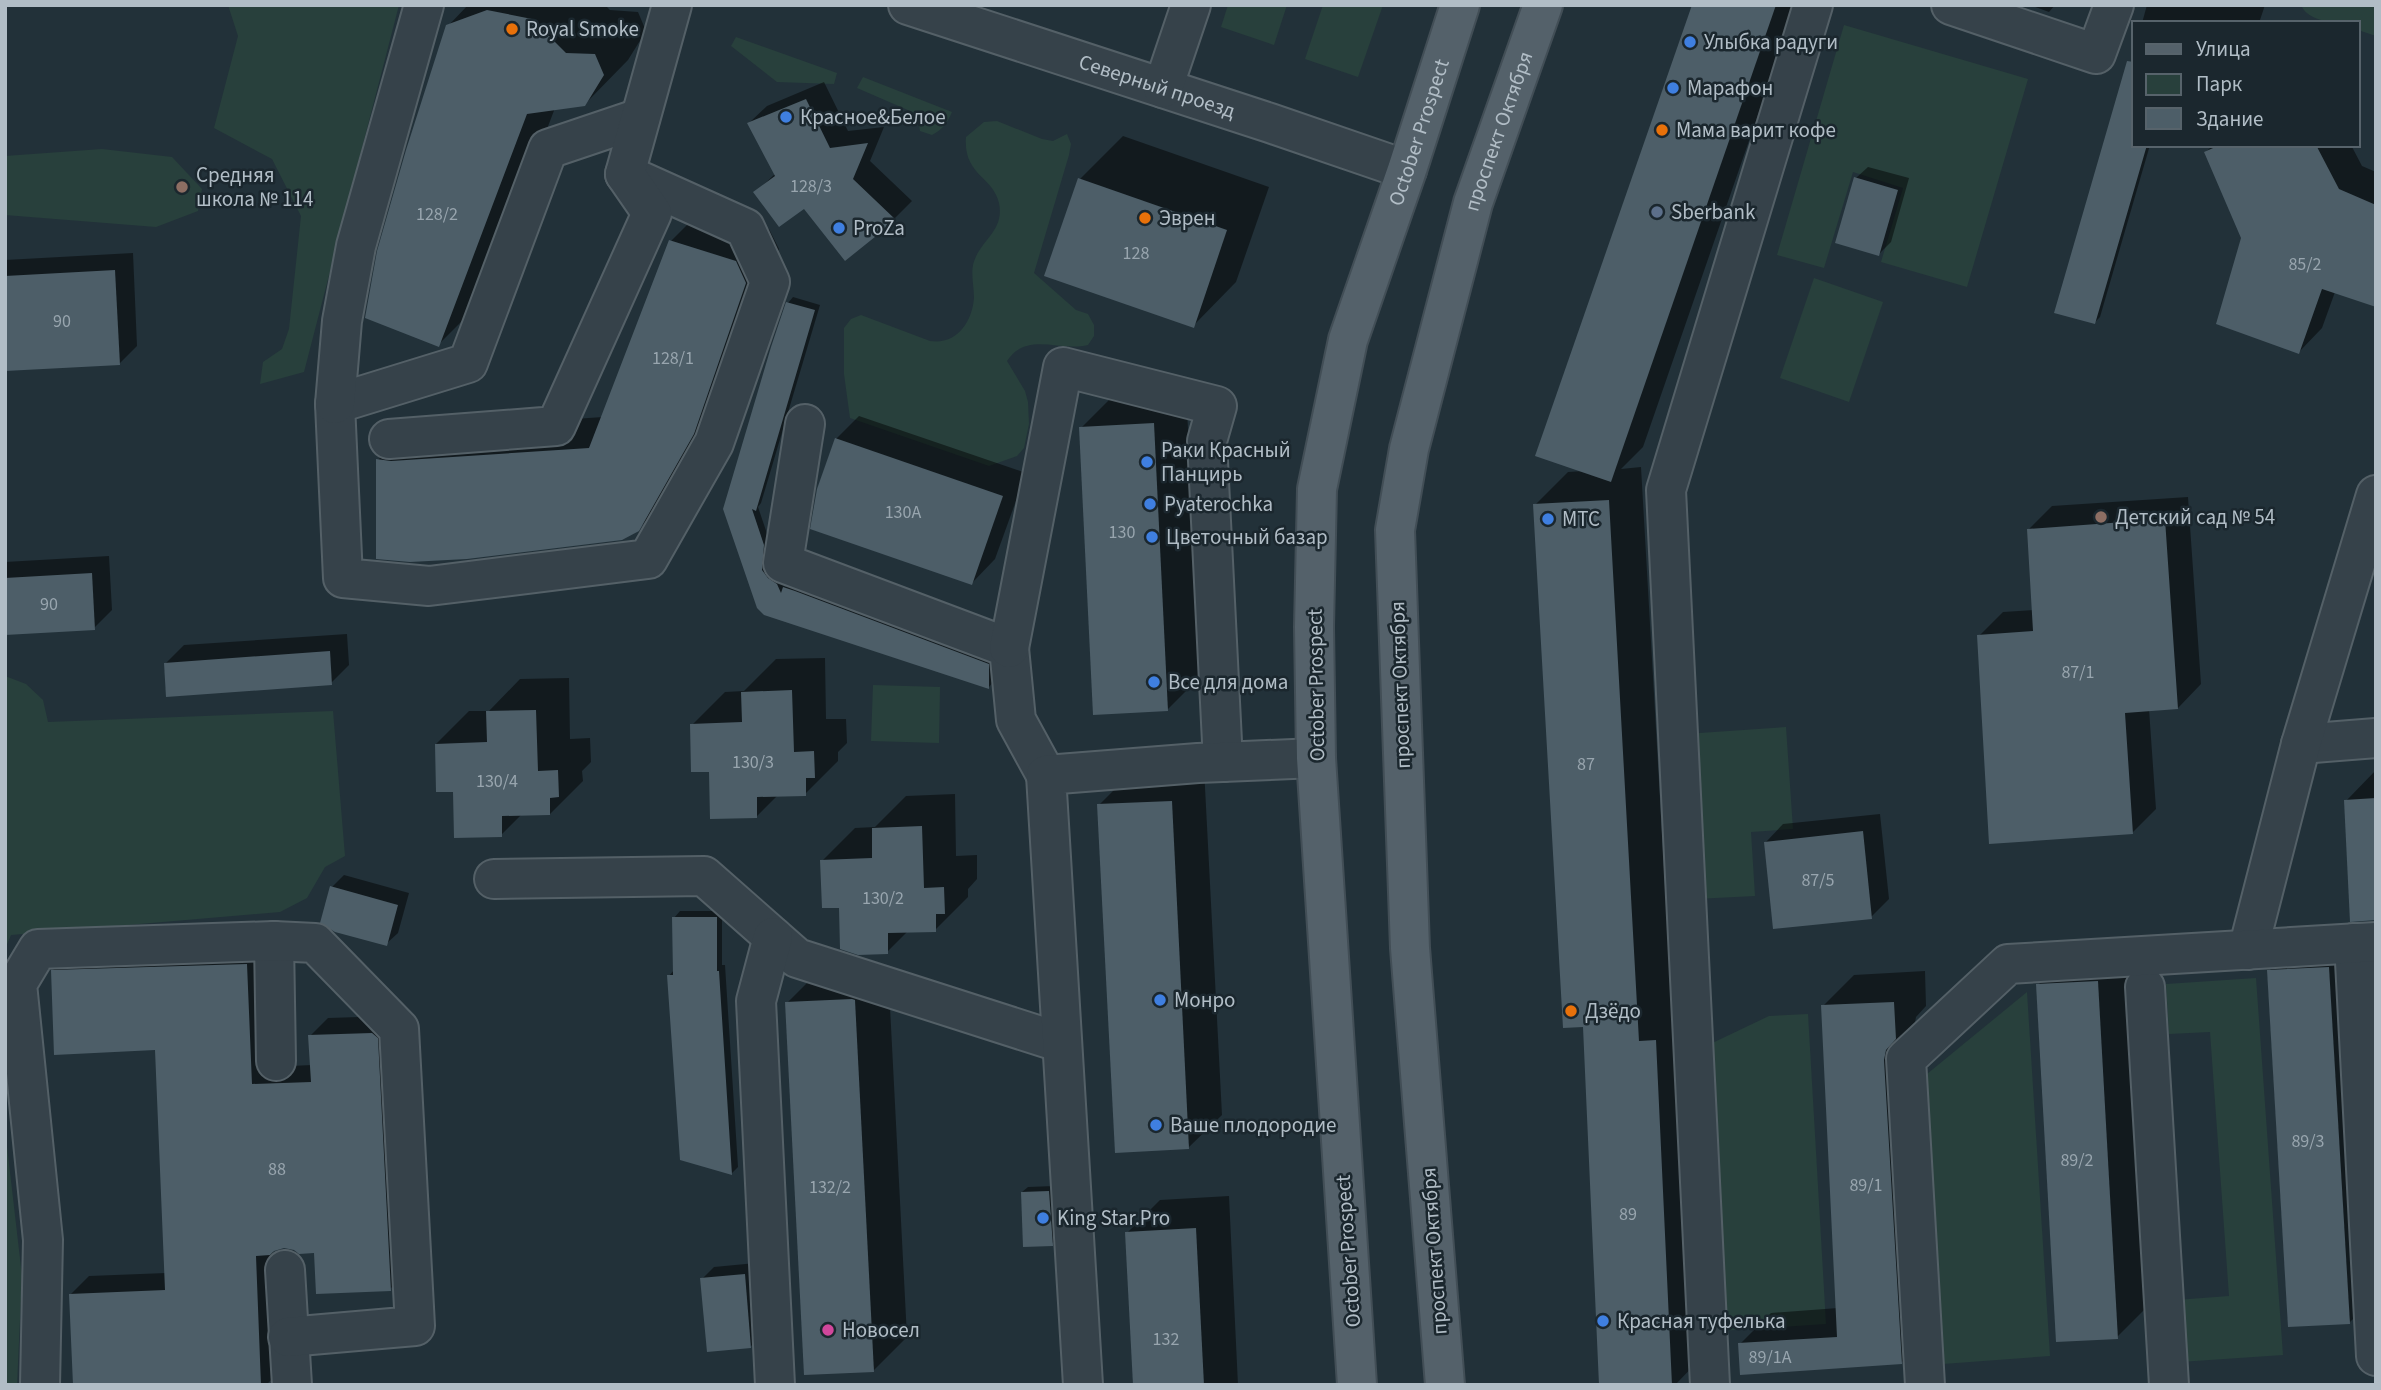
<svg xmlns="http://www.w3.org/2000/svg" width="2381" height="1390" font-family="'Source Sans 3',sans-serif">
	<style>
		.green { fill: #28403c }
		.shadow { fill: #0007 }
		.building { fill: #4d5e68 }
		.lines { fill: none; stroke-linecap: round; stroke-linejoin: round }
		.minor-casing { stroke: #546067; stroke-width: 42 }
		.major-casing { stroke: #424e56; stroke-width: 42 }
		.minor { stroke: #36424a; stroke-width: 38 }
		.major { stroke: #54616a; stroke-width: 38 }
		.food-dot { fill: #e8710a; stroke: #1b272e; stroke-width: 2.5 }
		.shop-dot { fill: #3f7fe0; stroke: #1b272e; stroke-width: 2.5 }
		.education-dot { fill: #8d6e63; stroke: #1b272e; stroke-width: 2.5 }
		.service-dot { fill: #5c6f8a; stroke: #1b272e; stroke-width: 2.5 }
		.hotel-dot { fill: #d1479c; stroke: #1b272e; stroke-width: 2.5 }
		.labels { text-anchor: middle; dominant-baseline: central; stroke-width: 5; stroke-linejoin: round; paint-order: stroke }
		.number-label { font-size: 18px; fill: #98a5ae }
		.poi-label { font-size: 21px; fill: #b1bdc6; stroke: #1b272e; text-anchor: start }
		.street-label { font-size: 21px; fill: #b1bdc6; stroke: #1b272e }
	</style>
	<rect width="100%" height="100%" fill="#223139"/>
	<g class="green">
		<polygon points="228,5 399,5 304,372 260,384 263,362 282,349 289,329 301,216 272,159 214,128 238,36"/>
		<polygon points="1228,5 1287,5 1274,45 1221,27"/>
		<polygon points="1323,5 1383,5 1358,77 1305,59"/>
		<path d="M2301,5H2376V36L2358,30V23C2341,23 2309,24 2301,5Z"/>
		<polygon points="1844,25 2028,79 1967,287 1881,262 1903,188 1853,172 1824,268 1777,255"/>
		<polygon points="736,37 837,73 834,84 777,82 731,46"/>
		<path d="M863,77L952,112C947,123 943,129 932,135L920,131L917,114L857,88Z"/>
		<path d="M997,121L1042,139L1053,141L1067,134L1071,144L1069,155L1034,273L1076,310L1088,314L1094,325V336L1088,345C1059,352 1027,331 1007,361L1025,391L1028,402L1029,424L1024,448L1017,456L989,466L850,418L844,374V328L851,319L861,315L930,341C956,345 972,323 974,298C974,287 971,275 973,265C979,240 1005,232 999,203C993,176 963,175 966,137L984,122Z"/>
		<polygon points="102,149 172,157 202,189 198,211 156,227 5,215 5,156"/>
		<polygon points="1814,278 1883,302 1849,402 1780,378"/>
		<polygon points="5,676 26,684 43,700 48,722 333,711 345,856 325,867 307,898 280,912 11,935 5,949"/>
		<polygon points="873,685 940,687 939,743 871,741"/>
		<polygon points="1786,727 1793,829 1751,832 1755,896 1695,899 1685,734"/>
		<polygon points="2256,978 2283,1355 2180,1362 2176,1300 2229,1296 2210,1032 2169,1034 2166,984"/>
		<polygon points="2027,992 2050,1356 1943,1364 1927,1074"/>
		<polygon points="1808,1014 1826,1324 1720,1331 1704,1047 1769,1016"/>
		<polygon points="5,1129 22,1276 17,1385 5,1385"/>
	</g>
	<g class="shadow">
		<polygon points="468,5 605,5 610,10 638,12 646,31 628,60 585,104 555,108 481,302 438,345 448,26"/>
		<polygon points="1693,5 1796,5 1643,447 1621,469 1641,467 1672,1009 1688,1008 1704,1355 1675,1385 1601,1385 1585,1025 1535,505 1568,472 1584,471"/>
		<polygon points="2030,5 2055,5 2049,12"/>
		<polygon points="2147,5 2265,5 2259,23 2142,23"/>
		<polygon points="2128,76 2134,77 2134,145 2150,145 2100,317 2095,322"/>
		<polygon points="824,82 848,131 884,127 870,161 912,201 894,219 804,207 756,192 776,173 749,123 767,106"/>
		<polygon points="1123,136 1269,187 1236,282 1193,326 1080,179"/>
		<polygon points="2213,145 2351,145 2362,166 2376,172 2376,305 2335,292 2322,328 2299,352 2243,238 2206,152"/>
		<polygon points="1868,167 1909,178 1891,242 1879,254 1856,178"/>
		<polygon points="704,208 769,229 779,249 726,399 672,495 638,529 378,460 410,427 425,429 603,417 671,241"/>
		<polygon points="133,253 137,346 119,364 5,370 5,260"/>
		<polygon points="793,297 820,305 761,503 758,507 785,587 790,582 993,658 994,681 989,687 765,614 725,509 788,303"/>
		<polygon points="1186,391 1201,676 1168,709 1081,428 1114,395"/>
		<polygon points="859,416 1026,473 995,559 972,583 836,439"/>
		<polygon points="2188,497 2201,684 2178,708 2149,709 2156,809 2132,833 1979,636 2003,612 2034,610 2029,529 2052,506"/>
		<polygon points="109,556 112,610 94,628 5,633 5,562"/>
		<polygon points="347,634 349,665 331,683 166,663 184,645"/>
		<polygon points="825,658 826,719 846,719 847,743 838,752 838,761 805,794 778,795 757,816 711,770 692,725 725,692 744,691 776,659"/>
		<polygon points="569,678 570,739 590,738 591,762 582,771 583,781 550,814 522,814 501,835 455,790 436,744 469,711 489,711 520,679"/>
		<polygon points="1204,768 1222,1115 1189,1147 1099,805 1132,772"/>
		<polygon points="2376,770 2376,919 2346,801"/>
		<polygon points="955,794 956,856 977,855 977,879 968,889 968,897 935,930 908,931 887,952 841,906 822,861 855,828 875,827 906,796"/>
		<polygon points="1880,814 1889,899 1871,917 1766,842 1783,824"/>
		<polygon points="344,875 409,893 398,933 386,944 332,887"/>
		<polygon points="680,911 722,911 722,965 725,965 738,1167 732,1173 669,976 674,970 674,918"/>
		<polygon points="2361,935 2376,1296 2350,1322 2269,971 2302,938"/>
		<polygon points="264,947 269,1067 312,1065 310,1036 328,1018 390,1016 408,1271 390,1289 316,1252 284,1246 273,1250 279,1372 266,1385 75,1385 71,1294 89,1276 166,1273 156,1048 52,971 70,953"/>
		<polygon points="2131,948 2150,1304 2117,1337 2038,985 2071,952"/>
		<polygon points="888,968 907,1337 874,1370 787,1003 820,970"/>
		<polygon points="1925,971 1926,1006 1916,1017 1914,1028 1932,1332 1901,1363 1740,1344 1771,1313 1838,1308 1823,1006 1854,975"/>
		<polygon points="1054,1186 1057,1238 1052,1244 1022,1192 1028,1187"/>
		<polygon points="1229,1196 1238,1385 1135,1385 1127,1233 1160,1200"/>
		<polygon points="756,1263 762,1335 750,1347 702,1279 714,1267"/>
	</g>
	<g class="building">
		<polygon points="1692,5 1776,5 1611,482 1535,456"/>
		<polygon points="487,10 532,19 566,53 595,54 604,75 585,106 527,114 439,347 365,318 377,251 406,150 446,25"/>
		<polygon points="2127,61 2134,62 2134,145 2147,145 2095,324 2054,313"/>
		<polygon points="806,99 830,148 868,143 853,179 896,220 845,261 804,209 779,227 753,192 775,176 747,123"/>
		<polygon points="2220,145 2316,145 2339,189 2376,205 2376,307 2322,289 2299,354 2216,324 2241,238 2204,152"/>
		<polygon points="1854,177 1898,190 1879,256 1835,243"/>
		<polygon points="1078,178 1227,230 1194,328 1044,276"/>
		<polygon points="669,240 736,261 746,283 694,434 639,531 622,540 467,559 410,562 376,559 376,459 391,461 589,448"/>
		<polygon points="115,270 120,365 5,371 5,276"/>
		<polygon points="786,302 815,310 756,511 752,509 764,545 762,570 768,578 777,584 781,593 783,587 795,591 989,664 989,689 764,615 757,608 723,509 771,347"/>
		<polygon points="1154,423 1168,711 1093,715 1079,427"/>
		<polygon points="835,438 1003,496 972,585 810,529 817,489"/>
		<polygon points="1609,500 1639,1041 1656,1040 1672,1385 1599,1385 1583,1027 1563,1028 1533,504"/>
		<polygon points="2165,519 2178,709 2125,713 2133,834 1989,844 1977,635 2033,631 2027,529"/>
		<polygon points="92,573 95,630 5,635 5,578"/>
		<polygon points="330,651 332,685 166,697 164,663"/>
		<polygon points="792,690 794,752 814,751 815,778 806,778 806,796 757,797 757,818 710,819 709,772 691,772 690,724 742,722 741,692"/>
		<polygon points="536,710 538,771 558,770 559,797 550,798 550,815 502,816 502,837 454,838 453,792 436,792 435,744 487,742 486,711"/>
		<polygon points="2376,798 2376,920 2350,922 2344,800"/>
		<polygon points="1172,801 1189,1149 1115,1153 1097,804"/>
		<polygon points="922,826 924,888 944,887 945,914 936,914 936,932 888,933 888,954 858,955 840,949 839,908 822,908 820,860 872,858 872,828"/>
		<polygon points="1863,831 1872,919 1773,929 1764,842"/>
		<polygon points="330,886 398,905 387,946 335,932 320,923"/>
		<polygon points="672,917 717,917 717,971 719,971 732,1175 680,1160 667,975 673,975"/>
		<polygon points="247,964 252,1084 311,1082 308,1035 372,1033 378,1038 391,1291 316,1294 314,1253 299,1254 294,1250 284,1248 274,1251 270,1255 256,1256 261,1385 73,1385 69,1294 165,1290 155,1050 54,1055 51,970"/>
		<polygon points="2329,967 2350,1324 2288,1327 2267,970"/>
		<polygon points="2098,981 2118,1339 2056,1342 2036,984"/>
		<polygon points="852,999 855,1000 874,1372 804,1375 785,1002"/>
		<polygon points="1894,1002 1896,1039 1886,1050 1884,1060 1902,1364 1740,1375 1738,1343 1837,1337 1821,1005"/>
		<polygon points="1049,1191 1053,1246 1023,1247 1021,1192"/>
		<polygon points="1196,1228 1204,1385 1133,1385 1125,1232"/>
		<polygon points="745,1274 751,1348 707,1352 700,1278"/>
	</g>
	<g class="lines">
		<g class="minor-casing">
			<g id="minor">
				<path id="s1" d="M908,5L1270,123L1407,170"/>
				<polyline points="1951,5 2096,54 2114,5"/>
				<polyline points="1163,88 1191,5"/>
				<polyline points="625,174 745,228 770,282 714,443 648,559 429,586 343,578 335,404 468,363 548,149 640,118"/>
				<polyline points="335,404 342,321 356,246 424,5"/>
				<polyline points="805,424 783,563 1009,648 1016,720 1046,775"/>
				<polyline points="389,439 556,426 652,213 625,174 672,5"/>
				<polyline points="1009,648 1063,367 1217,406 1207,441 1223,762"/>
				<polyline points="2301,744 2376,738"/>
				<polyline points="494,879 704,876 797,958 1062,1043"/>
				<polyline points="773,937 756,1001 775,1385"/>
				<polyline points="274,941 276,1061"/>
				<polyline points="2354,943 2376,1356"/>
				<polyline points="2248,950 2301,744 2376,495"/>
				<polyline points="2145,987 2169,1385"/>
				<polyline points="285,1270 292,1385"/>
				<polyline points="40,1385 43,1240 17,984 38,949 274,941 315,943 399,1029 415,1326 288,1337"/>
				<polyline points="1083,1385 1046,775 1198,763 1316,758"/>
				<polyline points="1710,1385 1666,490 1813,5"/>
				<polyline points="1925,1385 1906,1059 2008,964 2376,942"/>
			</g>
		</g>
		<g class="major-casing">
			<g id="major">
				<path id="s2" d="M1357,1385L1316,758L1314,627L1317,489L1348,340L1407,170L1460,5"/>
				<path id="s3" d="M1445,1385L1410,948L1395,530L1409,449L1473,203L1543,5"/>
			</g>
		</g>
		<use href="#minor" class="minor"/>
		<use href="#major" class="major"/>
	</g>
	<g class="food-dot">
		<circle cx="512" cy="29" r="7"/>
		<circle cx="1662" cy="130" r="7"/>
		<circle cx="1145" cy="218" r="7"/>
		<circle cx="1571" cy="1011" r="7"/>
	</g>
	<g class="shop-dot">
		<circle cx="1690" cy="42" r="7"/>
		<circle cx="1673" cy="88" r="7"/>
		<circle cx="786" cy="117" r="7"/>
		<circle cx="839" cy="228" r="7"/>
		<circle cx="1147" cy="462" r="7"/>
		<circle cx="1150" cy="504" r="7"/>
		<circle cx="1548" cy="519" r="7"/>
		<circle cx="1152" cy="537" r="7"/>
		<circle cx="1154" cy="682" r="7"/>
		<circle cx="1160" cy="1000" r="7"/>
		<circle cx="1156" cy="1125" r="7"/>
		<circle cx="1043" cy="1218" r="7"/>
		<circle cx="1603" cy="1321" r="7"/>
	</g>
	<g class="education-dot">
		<circle cx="182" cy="187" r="7"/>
		<circle cx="2101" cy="517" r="7"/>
	</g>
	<circle class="service-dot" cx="1657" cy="212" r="7"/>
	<circle class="hotel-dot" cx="828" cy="1330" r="7"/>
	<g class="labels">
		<g class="number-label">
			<text x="811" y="186">128/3</text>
			<text x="437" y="214">128/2</text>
			<text x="1136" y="253">128</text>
			<text x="2305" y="264">85/2</text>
			<text x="62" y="321">90</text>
			<text x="673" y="358">128/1</text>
			<text x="903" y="512">130А</text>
			<text x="1122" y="532">130</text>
			<text x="49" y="604">90</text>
			<text x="2078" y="672">87/1</text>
			<text x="753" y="762">130/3</text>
			<text x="1586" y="764">87</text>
			<text x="497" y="781">130/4</text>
			<text x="1818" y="880">87/5</text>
			<text x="883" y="898">130/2</text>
			<text x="2308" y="1141">89/3</text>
			<text x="2077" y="1160">89/2</text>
			<text x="277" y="1169">88</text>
			<text x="1866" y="1185">89/1</text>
			<text x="830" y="1187">132/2</text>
			<text x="1628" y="1214">89</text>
			<text x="1166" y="1339">132</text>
			<text x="1770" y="1357">89/1А</text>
		</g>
		<g class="poi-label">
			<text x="526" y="29">Royal Smoke</text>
			<text x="1704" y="42">Улыбка радуги</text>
			<text x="1687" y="88">Марафон</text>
			<text x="800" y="117">Красное&amp;Белое</text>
			<text x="1676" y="130">Мама варит кофе</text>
			<text x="196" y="175">Средняя<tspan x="196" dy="24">школа № 114</tspan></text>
			<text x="1671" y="212">Sberbank</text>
			<text x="1159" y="218">Эврен</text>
			<text x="853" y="228">ProZa</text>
			<text x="1161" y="450">Раки Красный<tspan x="1161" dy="24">Панцирь</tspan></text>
			<text x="1164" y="504">Pyaterochka</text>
			<text x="2115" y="517">Детский сад № 54</text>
			<text x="1562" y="519">МТС</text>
			<text x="1166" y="537">Цветочный базар</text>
			<text x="1168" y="682">Все для дома</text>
			<text x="1174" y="1000">Монро</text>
			<text x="1585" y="1011">Дзёдо</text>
			<text x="1170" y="1125">Ваше плодородие</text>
			<text x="1057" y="1218">King Star.Pro</text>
			<text x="1617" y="1321">Красная туфелька</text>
			<text x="842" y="1330">Новосел</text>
		</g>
		<g class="street-label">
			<text stroke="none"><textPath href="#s1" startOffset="262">Северный проезд</textPath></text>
			<text stroke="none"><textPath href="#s3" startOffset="1269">проспект Октября</textPath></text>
			<text stroke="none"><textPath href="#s2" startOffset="1269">October Prospect</textPath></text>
			<text transform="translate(1316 685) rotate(-91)">October Prospect</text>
			<text transform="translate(1400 685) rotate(-92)">проспект Октября</text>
			<text transform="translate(1348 1251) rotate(-94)">October Prospect</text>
			<text transform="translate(1434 1251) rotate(-94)">проспект Октября</text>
		</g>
	</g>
	<rect width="2381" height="1390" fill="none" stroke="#b1bdc6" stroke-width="14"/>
	<rect x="2132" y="21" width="228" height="126" fill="#1b272e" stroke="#57636b" stroke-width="2"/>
	<rect x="2146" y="44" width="35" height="10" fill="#54616a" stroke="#57636b" stroke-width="2"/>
	<text x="2196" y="56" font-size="21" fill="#b1bdc6">Улица</text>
	<rect x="2146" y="74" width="35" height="21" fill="#28403c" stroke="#57636b" stroke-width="2"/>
	<text x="2196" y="91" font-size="21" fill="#b1bdc6">Парк</text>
	<rect x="2146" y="108" width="35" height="21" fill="#4d5e68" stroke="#57636b" stroke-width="2"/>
	<text x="2196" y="126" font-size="21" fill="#b1bdc6">Здание</text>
</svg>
